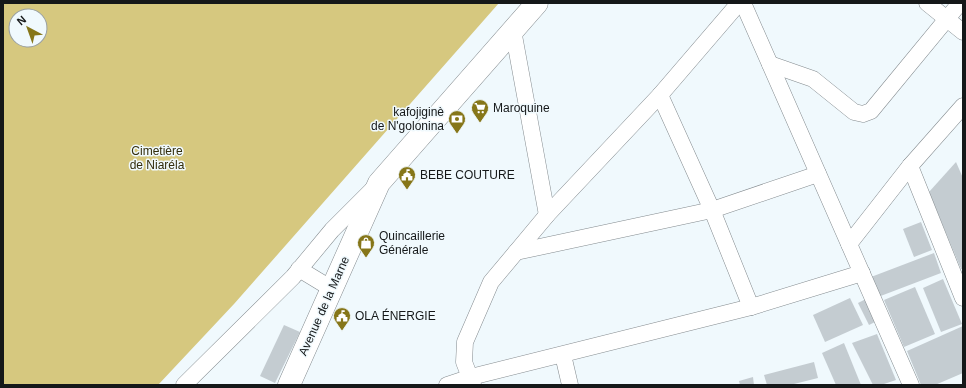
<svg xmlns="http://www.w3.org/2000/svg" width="966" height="388" font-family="Helvetica,sans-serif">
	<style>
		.green { fill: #d6c87f; fill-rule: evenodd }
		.building { fill: #c4ccd1 }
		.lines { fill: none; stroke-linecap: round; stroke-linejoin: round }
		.street-casing { stroke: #848b8f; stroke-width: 17 }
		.secondary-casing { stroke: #848b8f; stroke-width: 23 }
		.street { stroke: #fff; stroke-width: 16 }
		.secondary { stroke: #fff; stroke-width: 22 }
		.labels { text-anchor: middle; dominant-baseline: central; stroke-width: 3; stroke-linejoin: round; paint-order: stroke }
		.poi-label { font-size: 12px; fill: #151819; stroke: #f0f9fd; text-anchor: start }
		.park-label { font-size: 12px; fill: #332d0b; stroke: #f0f9fd }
		.street-label { font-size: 12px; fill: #151819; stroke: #f0f9fd }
	</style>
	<rect width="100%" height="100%" fill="#f0f9fd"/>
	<path class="green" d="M3,3H499L234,304L158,385H3ZM16,16H40V40H16Z"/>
	<g class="building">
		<polygon points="956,162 963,178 963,269 961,269 929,192"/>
		<polygon points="921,222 932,250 914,257 903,229"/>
		<polygon points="934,253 941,273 878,297 871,277"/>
		<polygon points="943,279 962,324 941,332 923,288"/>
		<polygon points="915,287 935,334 904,347 884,300"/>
		<polygon points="850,298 863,325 825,342 813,315"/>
		<polygon points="866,299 877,321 869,325 858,303"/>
		<polygon points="284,325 300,332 275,383 260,376"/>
		<polygon points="963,326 963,373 935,385 921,385 907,351"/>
		<polygon points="877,334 896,380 881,385 873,385 852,343"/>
		<polygon points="844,343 861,385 836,385 822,353"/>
		<polygon points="814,362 818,378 790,385 767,385 764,375"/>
		<polygon points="753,377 754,385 740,385 739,381"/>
	</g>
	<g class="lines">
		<g class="street-casing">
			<g id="street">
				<polyline points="743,3 911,385"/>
				<polyline points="927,3 963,32"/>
				<polyline points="513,30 547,215"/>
				<polyline points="770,64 813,79 854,112 863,114 871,111 960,3"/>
				<polyline points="660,95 712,210 751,307"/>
				<polyline points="910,166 963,298"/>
				<polyline points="849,244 910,166 963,106"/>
				<polyline points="516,252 712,210 818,174"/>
				<polyline points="299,269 332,289"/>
				<polyline points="563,355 570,385"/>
				<polyline points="184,385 293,277 332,230 373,189"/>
				<polyline points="447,385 471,377 751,307 862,273"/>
				<polyline points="473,385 464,362 465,342 491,282 547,215 660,95 739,3"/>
			</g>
		</g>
		<g class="secondary-casing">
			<polyline id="secondary" points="289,385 379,183 537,3"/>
		</g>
		<use href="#street" class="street"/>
		<use href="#secondary" class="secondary"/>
	</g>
	<defs>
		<g id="supermarket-pin" transform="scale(0.9)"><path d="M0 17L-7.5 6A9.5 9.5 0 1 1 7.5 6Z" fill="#867619" stroke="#f0f9fd"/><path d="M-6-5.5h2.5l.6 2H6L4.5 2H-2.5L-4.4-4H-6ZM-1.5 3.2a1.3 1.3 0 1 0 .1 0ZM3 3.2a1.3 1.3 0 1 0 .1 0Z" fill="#fff"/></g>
		<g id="bank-pin" transform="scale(0.9)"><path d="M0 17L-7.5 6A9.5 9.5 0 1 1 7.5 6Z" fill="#867619" stroke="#f0f9fd"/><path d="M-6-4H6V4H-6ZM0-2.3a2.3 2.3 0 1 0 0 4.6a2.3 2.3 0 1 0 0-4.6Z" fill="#fff"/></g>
		<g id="civic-pin" transform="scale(0.9)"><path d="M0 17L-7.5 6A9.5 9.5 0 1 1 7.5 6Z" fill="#867619" stroke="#f0f9fd"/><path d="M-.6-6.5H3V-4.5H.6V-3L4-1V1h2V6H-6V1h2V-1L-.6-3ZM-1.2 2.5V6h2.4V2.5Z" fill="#fff"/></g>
		<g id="shop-pin" transform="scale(0.9)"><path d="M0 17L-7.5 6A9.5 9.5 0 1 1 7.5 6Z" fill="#867619" stroke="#f0f9fd"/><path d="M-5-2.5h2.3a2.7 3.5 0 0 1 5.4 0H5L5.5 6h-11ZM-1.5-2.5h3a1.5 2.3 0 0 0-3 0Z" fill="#fff"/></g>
	</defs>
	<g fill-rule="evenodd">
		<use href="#supermarket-pin" x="480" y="108"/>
		<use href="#bank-pin" x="457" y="119"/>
		<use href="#civic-pin" x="407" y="175"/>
		<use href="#shop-pin" x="366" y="243"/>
		<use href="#civic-pin" x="342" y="316"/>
	</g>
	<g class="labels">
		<g class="poi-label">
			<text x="493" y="108">Maroquine</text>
			<text x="444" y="112" text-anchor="end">kafojiginè<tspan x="444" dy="14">de N'golonina</tspan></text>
			<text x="420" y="175">BEBE COUTURE</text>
			<text x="379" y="236">Quincaillerie<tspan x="379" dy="14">Générale</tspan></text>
			<text x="355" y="316">OLA ÉNERGIE</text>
		</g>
		<g class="park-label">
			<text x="157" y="151">Cimetière<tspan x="157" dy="14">de Niaréla</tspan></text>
		</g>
		<g class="street-label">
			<text transform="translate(324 306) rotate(-66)">Avenue de la Marne</text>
		</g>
	</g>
	<rect width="966" height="388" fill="none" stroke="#151819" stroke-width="8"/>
	<g transform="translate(28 28) rotate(319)"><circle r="19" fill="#f0f9fd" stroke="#989fa2"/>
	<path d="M0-3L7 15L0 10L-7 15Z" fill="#867619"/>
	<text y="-6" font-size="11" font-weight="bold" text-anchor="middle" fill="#151819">N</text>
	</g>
</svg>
